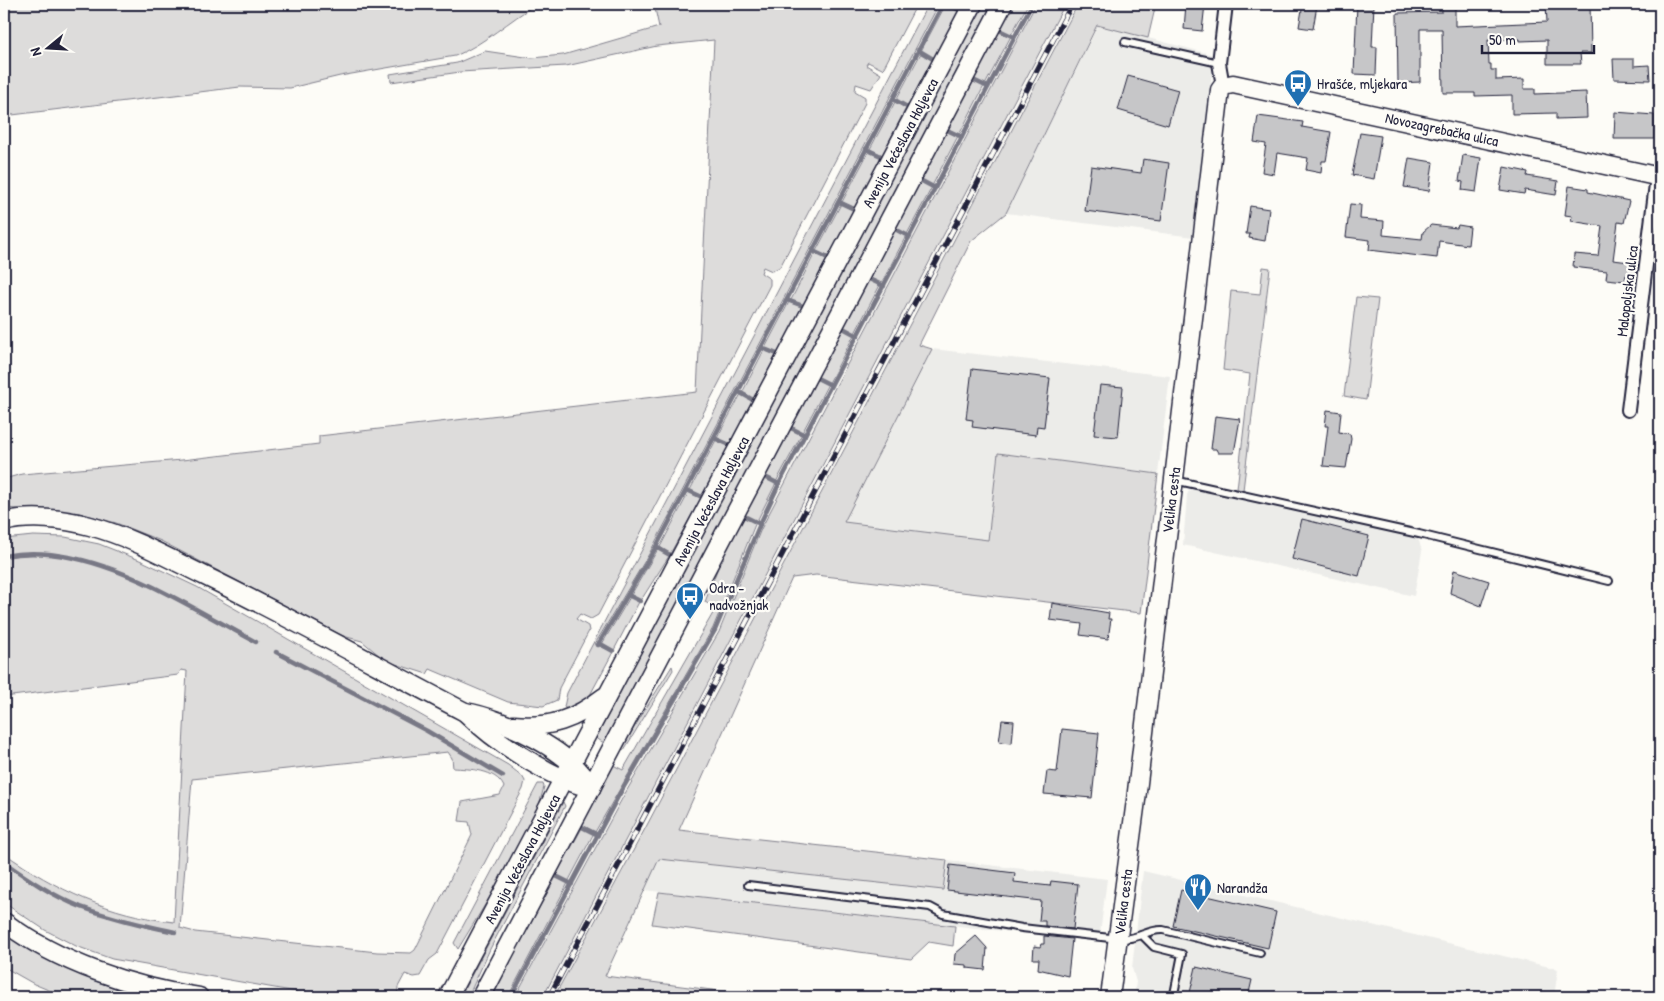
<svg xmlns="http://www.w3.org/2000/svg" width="1664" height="1001" font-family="'Patrick Hand',sans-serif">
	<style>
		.built { fill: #ecece9 }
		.green { fill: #dddcdb; stroke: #807f8b; fill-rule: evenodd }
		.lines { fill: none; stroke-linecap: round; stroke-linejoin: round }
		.stream { stroke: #787885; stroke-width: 4.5 }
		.building { fill: #c6c6c8; stroke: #22223b }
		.lane-casing { stroke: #22223b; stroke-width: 10 }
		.street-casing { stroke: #22223b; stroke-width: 16 }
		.secondary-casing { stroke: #22223b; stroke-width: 21 }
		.lane { stroke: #fdfcf7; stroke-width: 6 }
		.street { stroke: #fdfcf7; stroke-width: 12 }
		.secondary { stroke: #fdfcf7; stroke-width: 18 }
		.rail-casing { stroke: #22223b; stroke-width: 5.5 }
		.rail { stroke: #fdfcf7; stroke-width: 4; stroke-dasharray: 11; stroke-linecap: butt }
		.labels { text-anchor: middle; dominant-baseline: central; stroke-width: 4.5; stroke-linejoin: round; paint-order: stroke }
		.poi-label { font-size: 15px; fill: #22223b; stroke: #fdfcf7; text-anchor: start }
		.street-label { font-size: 15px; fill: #22223b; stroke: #fdfcf7 }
	</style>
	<rect width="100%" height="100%" fill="#fdfcf7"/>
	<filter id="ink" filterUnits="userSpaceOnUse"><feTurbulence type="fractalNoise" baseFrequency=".02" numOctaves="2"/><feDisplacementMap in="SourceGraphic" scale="10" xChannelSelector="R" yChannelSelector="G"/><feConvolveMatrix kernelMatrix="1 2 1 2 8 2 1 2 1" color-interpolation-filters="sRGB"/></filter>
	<g filter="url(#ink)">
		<g class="built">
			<polygon points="1098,25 1214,55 1193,237 1006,213"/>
			<polygon points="932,349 1170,376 1158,474 998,453 988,541 844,522"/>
			<polygon points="1197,488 1418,538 1422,551 1414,596 1183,545 1187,495 1189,491"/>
			<polygon points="659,859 943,890 947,860 1107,879 1099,942 644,890"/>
			<polygon points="1143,871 1558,969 1554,997 1134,997 1136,982 1132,968"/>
		</g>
		<g class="green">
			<path d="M4,4H537C509,20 485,44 455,56L340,76L290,88L240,87L4,116Z"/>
			<polygon points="654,4 917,4 884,67 882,69 868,62 866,65 881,74 871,89 856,84 855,91 865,97 865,103 780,267 772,271 763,267 761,273 770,279 770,285 598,615 591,619 580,614 576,619 588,626 589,631 559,688 557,700 543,706 508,702 430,669 427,674 386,661 362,641 343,636 161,541 116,523 79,513 4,508 4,479 22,474 182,460 319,444 319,436 697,392 714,40 657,46 566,66 460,72 391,82 390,74 457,63 485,51 532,58 563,55 659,27"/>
			<polygon points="928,4 939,4 649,554 595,644 613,652 590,695 571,712 564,707 567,693"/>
			<polygon points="946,4 957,9 958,12 934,58 921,51"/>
			<polygon points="982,4 992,4 604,743 596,738"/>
			<polygon points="1013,4 1028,4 1011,35 1000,29"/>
			<polygon points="1036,4 1065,4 543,997 515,997 623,797 719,632 761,529"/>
			<polygon points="1078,4 1156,4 1148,38 1097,25 1006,213 971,241 919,345 932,349 844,522 988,540 998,453 1158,474 1141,613 816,575 792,578 679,830 947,860 943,890 659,859 605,976 765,997 554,997 646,827"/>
			<polygon points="999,31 1011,36 985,85 973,79"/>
			<polygon points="921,53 931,58 932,62 908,106 896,100"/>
			<polygon points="973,81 984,86 959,135 947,128"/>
			<polygon points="895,102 906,108 882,155 870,149"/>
			<polygon points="947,131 958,136 932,186 921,179"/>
			<polygon points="869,151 881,157 855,208 842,202"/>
			<polygon points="920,181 932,187 907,234 895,228"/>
			<polygon points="841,204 853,210 829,257 816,251"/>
			<polygon points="894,230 906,236 881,284 869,277"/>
			<polygon points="815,253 827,259 804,305 791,300"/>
			<polygon points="1263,267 1270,268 1243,490 1237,489 1250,374 1223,370 1231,291 1260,294"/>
			<polygon points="869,280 880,285 855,333 843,327"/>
			<polygon points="1356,297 1378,299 1366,400 1344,396"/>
			<polygon points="789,302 802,307 778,353 765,348"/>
			<polygon points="843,329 854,335 829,383 817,377"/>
			<polygon points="764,350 776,355 754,399 742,393"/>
			<polygon points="817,379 828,384 802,433 791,426"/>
			<polygon points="741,394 752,401 730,444 717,438"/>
			<polygon points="790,429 802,434 776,482 765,476"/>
			<polygon points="716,440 729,446 703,496 690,490"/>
			<polygon points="764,478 776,483 757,521 744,515"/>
			<polygon points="689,492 701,498 670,554 660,547"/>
			<polygon points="744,517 756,522 713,628 595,832 582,825 613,765 623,770 716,608 705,602 723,554"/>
			<path d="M33,536L65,537L99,544L142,561L197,587L508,765L522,776L525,781L523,789L437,954L429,960L420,976L414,977L405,974L398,987L397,997H325L112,959L76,946L45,930L4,903V853C56,890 110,915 174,922L187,671L181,670L178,675L4,697V539ZM448,752L452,758L453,768C469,769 496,769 504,787L500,795L462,802L459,821L469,822L472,835L415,950L411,953L377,952L195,932L180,928L192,779Z"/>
			<polygon points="658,549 669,556 643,597 640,600 631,595"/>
			<polygon points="630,597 639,602 614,650 602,644"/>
			<polygon points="672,666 673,670 624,750 621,749"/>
			<polygon points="538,784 543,784 544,787 537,812 502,877 458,949 454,943"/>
			<polygon points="563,802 565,806 490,949 468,997 460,997"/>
			<polygon points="582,828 594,833 568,882 556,875"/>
			<polygon points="556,877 568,883 508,997 491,997"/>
			<polygon points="659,892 955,926 953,946 929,942 911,959 652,924"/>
			<path d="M4,934C49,962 96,985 147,997H65L34,984L4,967Z"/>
		</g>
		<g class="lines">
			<g class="stream">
				<polyline points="949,4 959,10"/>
				<polyline points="999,30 1014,37"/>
				<polyline points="918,50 933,59"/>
				<polyline points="973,80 988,87"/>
				<polyline points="893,99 907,107"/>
				<polyline points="947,130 962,137"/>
				<polyline points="866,149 881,156"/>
				<polyline points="920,180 935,188"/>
				<polyline points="839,202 854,209"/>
				<polyline points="895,229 910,237"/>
				<polyline points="813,251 828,258"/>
				<polyline points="869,279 884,286"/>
				<polyline points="787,300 803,306"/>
				<polyline points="843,328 858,336"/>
				<polyline points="762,348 777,354"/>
				<polyline points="817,378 831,385"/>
				<polyline points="739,392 753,400"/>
				<polyline points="791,428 805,435"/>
				<polyline points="714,438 730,445"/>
				<polyline points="765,477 779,484"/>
				<polyline points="687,490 702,497"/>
				<polyline points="744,516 760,524"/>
				<polyline points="656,547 670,555"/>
				<path d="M4,556C88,539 184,604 256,642"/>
				<polyline points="628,595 640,601"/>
				<polyline points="599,643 613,651"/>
				<polyline points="598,645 656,547 943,4"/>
				<polyline points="276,652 427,731 503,776"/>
				<polyline points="582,827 598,835"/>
				<path d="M4,862C28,879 53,896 81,907C111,918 143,925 175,932"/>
				<polyline points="556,876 572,884"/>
				<polyline points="511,997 619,795 715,630 760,524 779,484 1032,4"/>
			</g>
		</g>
		<g class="building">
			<polygon points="1186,4 1205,4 1202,31 1184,29"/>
			<polygon points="1303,4 1317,5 1313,29 1299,27"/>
			<polygon points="1357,4 1374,4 1372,47 1377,47 1376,75 1354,74"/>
			<polygon points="1546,4 1590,4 1591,53 1580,53 1581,64 1547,64 1547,40 1520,41 1520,39 1488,40 1489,64 1491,64 1491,70 1496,70 1496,80 1524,79 1524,89 1535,89 1535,94 1586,92 1587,118 1556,119 1556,113 1512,114 1512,95 1475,96 1475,93 1443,93 1442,29 1420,29 1420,82 1398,83 1397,13 1442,12 1442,6 1455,6 1455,26 1547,22"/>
			<polygon points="1613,59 1634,59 1634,66 1649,65 1650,80 1614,79"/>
			<polygon points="1128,76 1178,90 1168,125 1118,110"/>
			<polygon points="1615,112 1654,115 1654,139 1614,139"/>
			<polygon points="1258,116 1303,122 1302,127 1331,132 1326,161 1322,161 1321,173 1306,170 1308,158 1277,153 1274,174 1262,172 1266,144 1254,142"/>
			<polygon points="1360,133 1381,136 1374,179 1352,175"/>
			<polygon points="1463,155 1481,158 1476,192 1462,190 1463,182 1459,181"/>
			<polygon points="1409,158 1433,162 1429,191 1404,187"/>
			<polygon points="1143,159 1169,163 1161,221 1085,211 1091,166 1141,173"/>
			<polygon points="1504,167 1528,172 1527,176 1558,181 1556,195 1525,190 1524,194 1500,190"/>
			<polygon points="1569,186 1588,189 1588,192 1629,201 1624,223 1618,222 1613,260 1638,263 1636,276 1626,275 1625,281 1606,279 1607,271 1573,267 1574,254 1598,256 1602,226 1571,221 1572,216 1565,215"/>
			<polygon points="1350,204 1361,205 1360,219 1384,221 1383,235 1422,239 1423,232 1431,225 1457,228 1458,225 1470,227 1468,245 1439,241 1437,258 1369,250 1370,240 1346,237"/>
			<polygon points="1250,206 1269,209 1265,241 1249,238 1250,234 1246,234"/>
			<polygon points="972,369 1050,378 1044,427 1037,426 1036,435 972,427 973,420 966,419"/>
			<polygon points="1100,385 1123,387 1118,437 1094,435"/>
			<polygon points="1327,410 1341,412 1339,432 1350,434 1351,439 1346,468 1323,466 1328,426 1325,426"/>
			<polygon points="1215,416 1240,419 1234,453 1218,453 1216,449 1211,449"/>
			<polygon points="1302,519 1369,536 1359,576 1292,559"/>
			<polygon points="1454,570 1489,581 1481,606 1450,593"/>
			<polygon points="1052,603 1109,613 1108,619 1111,619 1108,639 1080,635 1082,624 1050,620"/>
			<polygon points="1002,720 1014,721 1012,743 999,742"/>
			<polygon points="1062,729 1099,733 1092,798 1044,794 1047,771 1057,772"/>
			<polygon points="950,865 1015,873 1014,882 1050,886 1051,881 1078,884 1073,929 1045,926 1045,921 1039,921 1041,901 947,890"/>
			<polygon points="1181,890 1276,912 1268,948 1173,926"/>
			<polygon points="976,936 987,948 985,970 967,968 967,965 954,964 955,954"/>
			<polygon points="1044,936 1072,939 1068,976 1038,969 1039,959 1033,959 1034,946 1040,947 1041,944 1044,944"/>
			<polygon points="1196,967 1252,980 1248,997 1189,997"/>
		</g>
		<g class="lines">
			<g class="lane-casing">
				<g id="lane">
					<polyline points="1125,42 1219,63"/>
					<polyline points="1174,480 1419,534 1609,581"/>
					<path d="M748,885L930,907L943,914L1022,928L1119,939C1139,940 1147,929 1163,930L1260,953"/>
					<polyline points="1142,935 1154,947 1182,954 1174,994"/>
				</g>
			</g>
			<g class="street-casing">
				<g id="street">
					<polyline points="1223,86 1219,63 1226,4"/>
					<polyline points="1628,410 1657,176"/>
				</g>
			</g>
			<g class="secondary-casing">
				<g id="secondary">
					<path d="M4,522C29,515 65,519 90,526C131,537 168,558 205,576C293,619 379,667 465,712C494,741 551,779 591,788"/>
					<path d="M465,712C503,718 574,752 591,788"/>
					<path d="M513,725C549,729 576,719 604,697"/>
					<path d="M4,922C59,963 131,987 199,997"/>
					<polyline points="448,997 973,4"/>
					<polyline points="481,997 1003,4"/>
					<polyline points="1110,997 1136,800 1220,90 1223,86 1233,84 1660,177"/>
				</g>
			</g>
			<use href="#lane" class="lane"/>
			<use href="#street" class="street"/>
			<use href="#secondary" class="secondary"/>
			<g class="rail-casing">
				<polyline id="rail" points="549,997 1072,4"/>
			</g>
			<use href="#rail" class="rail"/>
		</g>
	</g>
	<defs>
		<g id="bus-pin" transform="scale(1.4375)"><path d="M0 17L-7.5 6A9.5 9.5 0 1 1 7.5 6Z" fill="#1f6fb2" stroke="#fdfcf7"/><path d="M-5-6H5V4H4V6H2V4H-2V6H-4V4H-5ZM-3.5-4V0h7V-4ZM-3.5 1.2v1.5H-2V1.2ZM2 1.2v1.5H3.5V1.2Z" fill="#fff"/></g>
		<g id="restaurant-pin" transform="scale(1.4375)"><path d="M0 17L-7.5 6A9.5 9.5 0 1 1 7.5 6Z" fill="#1f6fb2" stroke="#fdfcf7"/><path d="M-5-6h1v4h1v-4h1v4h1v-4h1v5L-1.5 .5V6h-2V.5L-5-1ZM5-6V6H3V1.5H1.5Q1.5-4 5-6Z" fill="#fff"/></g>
	</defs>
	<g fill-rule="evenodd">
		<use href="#bus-pin" x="1298" y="83"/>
		<use href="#bus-pin" x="690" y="596"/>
		<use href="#restaurant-pin" x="1198" y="887"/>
	</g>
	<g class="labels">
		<g class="poi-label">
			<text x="1317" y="83">Hrašće, mljekara</text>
			<text x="709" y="587">Odra -<tspan x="709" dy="17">nadvožnjak</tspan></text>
			<text x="1217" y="887">Narandža</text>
		</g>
		<g class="street-label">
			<text transform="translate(1442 129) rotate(12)">Novozagrebačka ulica</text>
			<text transform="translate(900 143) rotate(-62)">Avenija Većeslava Holjevca</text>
			<text transform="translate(1627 291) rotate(-83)">Malopoljska ulica</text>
			<text transform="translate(1171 500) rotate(-83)">Velika cesta</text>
			<text transform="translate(711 501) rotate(-62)">Avenija Većeslava Holjevca</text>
			<text transform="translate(522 859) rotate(-62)">Avenija Većeslava Holjevca</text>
			<text transform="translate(1123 902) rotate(-83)">Velika cesta</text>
		</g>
	</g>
	<rect width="1664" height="1001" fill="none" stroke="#fdfcf7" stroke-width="20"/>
	<rect x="10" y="10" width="1644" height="981" fill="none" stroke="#22223b" stroke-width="2" filter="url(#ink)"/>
	<g transform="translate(48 48) rotate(252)" stroke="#fdfcf7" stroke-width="4" paint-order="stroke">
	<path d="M0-4L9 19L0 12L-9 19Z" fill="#22223b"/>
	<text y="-8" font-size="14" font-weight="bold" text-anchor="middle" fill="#22223b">N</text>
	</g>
	<path d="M1482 45v8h112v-8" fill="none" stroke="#22223b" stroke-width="2.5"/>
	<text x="1489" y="45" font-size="15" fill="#22223b" stroke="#fdfcf7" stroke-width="4" paint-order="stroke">50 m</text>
</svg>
